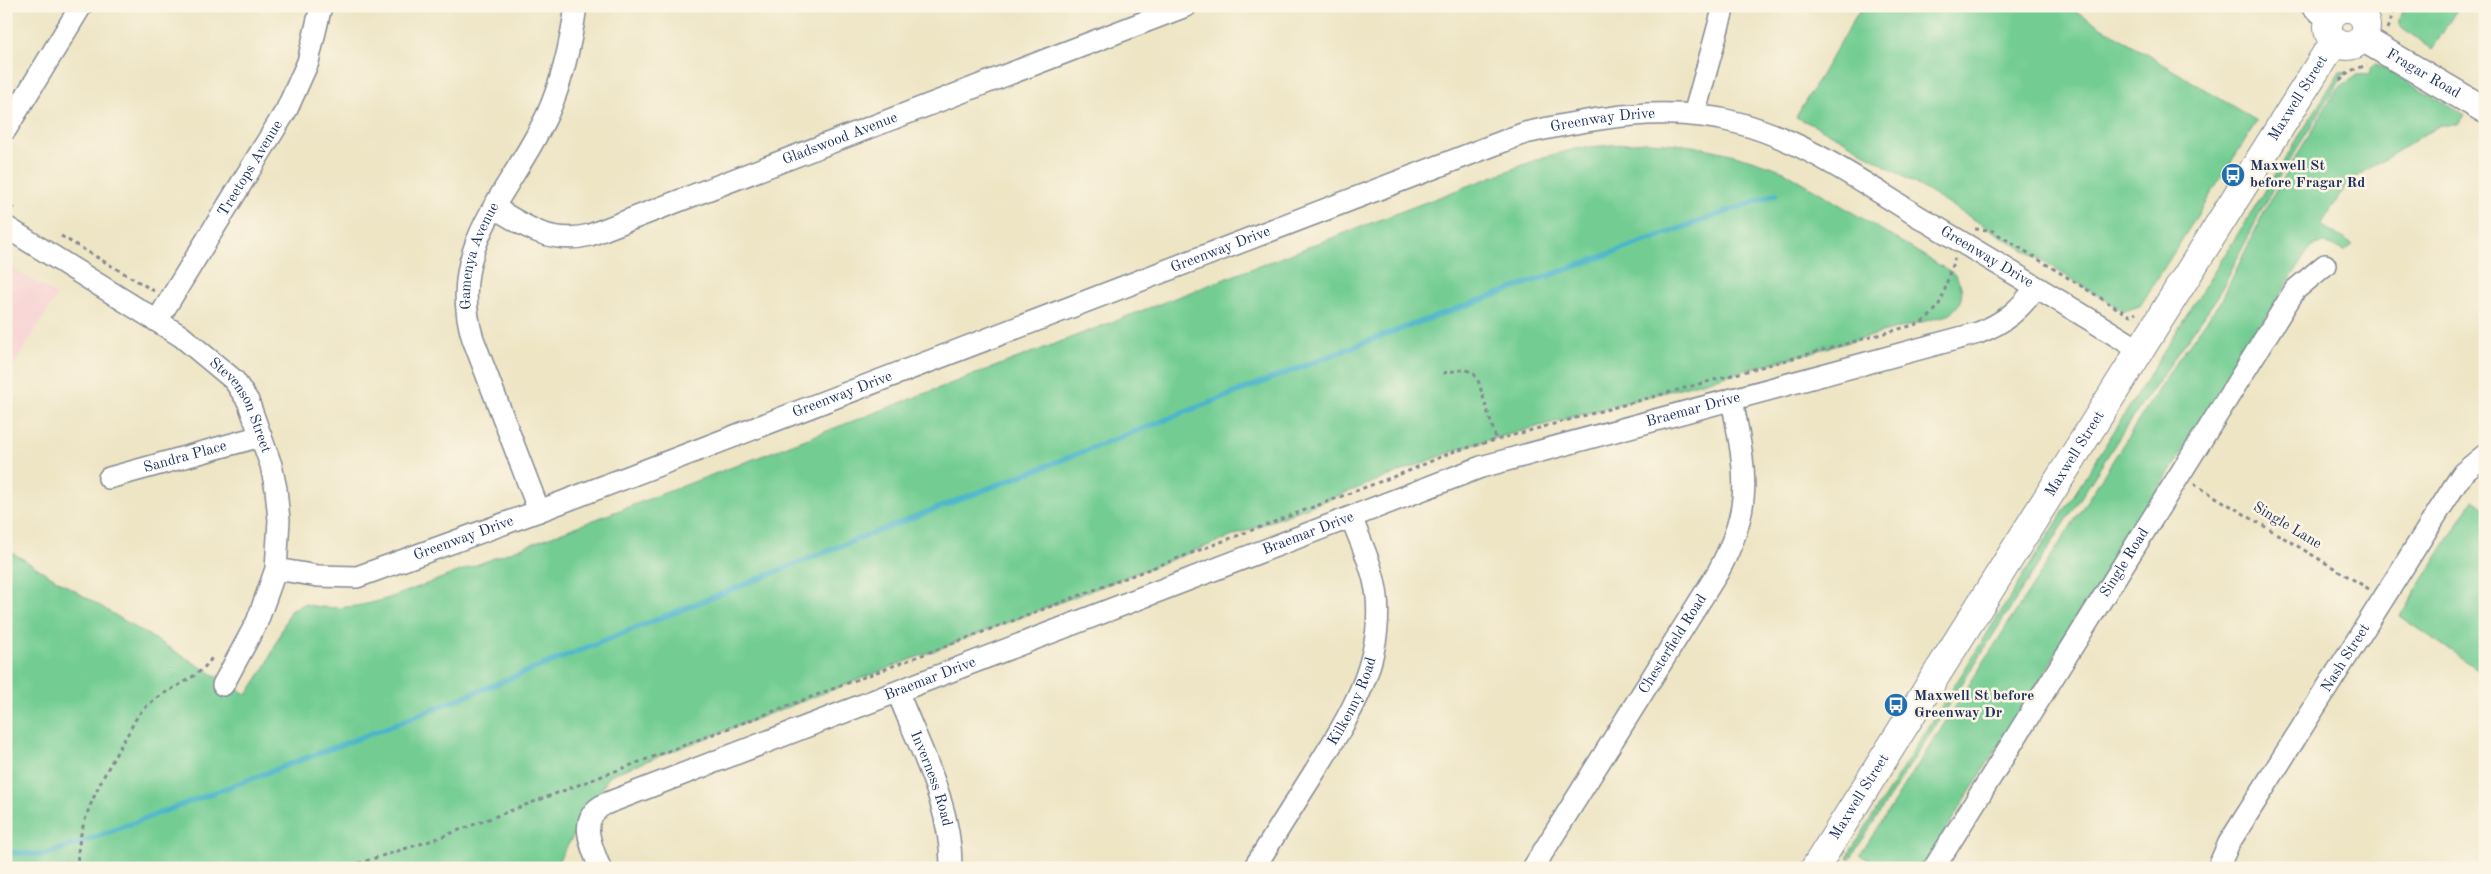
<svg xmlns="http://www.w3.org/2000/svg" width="2491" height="874" font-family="'Old Standard TT',serif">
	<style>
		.built { fill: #f7cfd2 }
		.green { fill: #73cd93; stroke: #477e78 }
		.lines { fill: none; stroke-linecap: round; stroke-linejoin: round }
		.stream { stroke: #4cb6ca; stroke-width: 5.5 }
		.minor-casing { stroke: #848a92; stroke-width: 24 }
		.tertiary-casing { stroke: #848a92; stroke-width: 29 }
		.secondary-casing { stroke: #848a92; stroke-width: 30 }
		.path { stroke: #848a92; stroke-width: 3; stroke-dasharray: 4 4; stroke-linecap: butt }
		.minor { stroke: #fff; stroke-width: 21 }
		.tertiary { stroke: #fff; stroke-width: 26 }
		.secondary { stroke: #fff; stroke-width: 28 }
		.labels { text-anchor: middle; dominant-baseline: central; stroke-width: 5; stroke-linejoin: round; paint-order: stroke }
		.street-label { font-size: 15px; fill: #1b2f5e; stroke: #fcf5e5 }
		.poi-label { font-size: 15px; font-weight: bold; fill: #1b2f5e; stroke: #fcf5e5; text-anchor: start }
	</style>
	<rect width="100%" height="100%" fill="#fcf5e5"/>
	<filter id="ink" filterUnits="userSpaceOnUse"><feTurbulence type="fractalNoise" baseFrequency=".02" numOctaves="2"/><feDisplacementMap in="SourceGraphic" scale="10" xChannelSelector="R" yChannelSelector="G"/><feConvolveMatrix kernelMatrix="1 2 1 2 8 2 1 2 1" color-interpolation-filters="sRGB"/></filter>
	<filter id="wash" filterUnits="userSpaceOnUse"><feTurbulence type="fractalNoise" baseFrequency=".0096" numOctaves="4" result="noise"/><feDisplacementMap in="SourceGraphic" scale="20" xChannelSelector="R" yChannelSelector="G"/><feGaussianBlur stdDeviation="1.12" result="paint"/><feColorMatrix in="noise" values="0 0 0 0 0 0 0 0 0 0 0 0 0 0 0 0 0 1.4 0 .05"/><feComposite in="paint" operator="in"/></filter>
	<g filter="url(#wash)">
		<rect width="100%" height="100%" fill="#eee5c5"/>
		<polygon class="built" points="6,264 57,295 6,378"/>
		<g class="green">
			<polygon points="1862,6 2067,6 2257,121 2140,306 2124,311 1840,138 1796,117"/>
			<polygon points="2404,6 2459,6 2432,50 2399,25 2399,19"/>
			<polygon points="2375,63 2465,115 2458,125 2440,125 2349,181 2321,225 2353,245 2344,251 2325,243 2313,247 2308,251 1922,868 1882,868 1860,855 2174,365 2222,299 2271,198 2337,89 2357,75 2371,74 2371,67"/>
			<polygon points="2340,71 2345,72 2277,180 2218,296 2126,427 1850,859 1847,857"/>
			<path d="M1645,142C1694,143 1738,154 1784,171L1954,274C1966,288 1964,304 1948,315L1470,445L610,775L554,868H6V549L247,695L267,664L290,611L304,604C335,612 365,606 395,596L1544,157L1579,148Z"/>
			<polygon points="2473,500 2485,508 2485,674 2400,616"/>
		</g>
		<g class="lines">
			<polyline class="stream" points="6,852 43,855 80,843 386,728 858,539 1384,335 1776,194"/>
		</g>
	</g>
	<g filter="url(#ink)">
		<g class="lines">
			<g class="minor-casing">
				<g id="minor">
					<polyline points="1694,115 1724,6"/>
					<polyline points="6,129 81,6"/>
					<path id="s1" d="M495,208C525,227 553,245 590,235L1186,6"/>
					<path id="s2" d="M6,227L181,336L234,380L248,401L271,465L276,489L279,520L276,569L257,622L223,685"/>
					<path id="s3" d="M157,321L287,109L308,62L321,6"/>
					<path id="s4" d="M109,478L261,436"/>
					<path id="s5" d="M539,511L473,339C444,246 513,191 548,113C563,79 571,42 576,6"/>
					<path id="s6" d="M276,569L318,576L357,577L539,511L1525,133C1594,118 1667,104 1738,123C1804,140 1863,183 1921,218C1995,262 2069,306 2141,351"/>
					<path id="s7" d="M898,693C920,749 952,807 951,868"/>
					<path id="s8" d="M600,868C591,845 577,818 605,804L1481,467L1978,333C2004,323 2020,310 2036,287"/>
					<path id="s9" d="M1254,868C1274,836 1295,803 1315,771C1349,717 1383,664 1377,597C1374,569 1361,543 1351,517"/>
					<path id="s10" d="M1533,868L1718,572C1755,504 1745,471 1732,399"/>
					<path id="s11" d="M1934,868L2295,290L2325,265"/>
					<path id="s12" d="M2218,868L2229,843L2455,485L2463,473L2485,455"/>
				</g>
			</g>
			<g class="tertiary-casing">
				<g id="tertiary">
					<polyline points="2315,6 2330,17"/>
					<path id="s13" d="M2362,38L2485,110"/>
				</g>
			</g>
			<g class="secondary-casing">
				<g id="secondary">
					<circle cx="2347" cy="27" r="19"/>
					<path id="s14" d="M1815,868L2326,54L2337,43"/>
				</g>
			</g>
			<g class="path">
				<polyline points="2387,29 2396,6"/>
				<polyline points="2340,81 2350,71 2367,65"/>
				<polyline points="6,204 14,208"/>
				<polyline points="1975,229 1991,230 2120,310 2130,316 2136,313"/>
				<polyline points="61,236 154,291"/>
				<polyline points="1443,373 1465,369 1474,374 1478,380 1496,439"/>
				<polyline points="2194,484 2369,589"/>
				<path d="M78,868C74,826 105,772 126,737C131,729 135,718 142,711C164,687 197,683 213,656"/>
				<path d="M343,868L433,840L1411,470L1452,452L1921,323C1948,305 1943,284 1955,258"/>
			</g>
			<use href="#minor" class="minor"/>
			<use href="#tertiary" class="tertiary"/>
			<use href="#secondary" class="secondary"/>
		</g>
	</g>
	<defs>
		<g id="bus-disc" transform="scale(1.25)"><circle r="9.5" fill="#1f6fb2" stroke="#fcf5e5"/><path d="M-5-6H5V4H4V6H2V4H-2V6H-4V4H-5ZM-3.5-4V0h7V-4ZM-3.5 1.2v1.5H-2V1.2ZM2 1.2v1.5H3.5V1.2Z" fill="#fff"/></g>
	</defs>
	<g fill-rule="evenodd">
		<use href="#bus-disc" x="2233" y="175"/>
		<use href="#bus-disc" x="1896" y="705"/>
	</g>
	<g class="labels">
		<g class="street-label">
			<text stroke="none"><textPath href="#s13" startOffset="71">Fragar Road</textPath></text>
			<text stroke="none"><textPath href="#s14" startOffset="909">Maxwell Street</textPath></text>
			<text stroke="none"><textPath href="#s6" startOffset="1410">Greenway Drive</textPath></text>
			<text stroke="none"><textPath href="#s1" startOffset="370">Gladswood Avenue</textPath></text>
			<text stroke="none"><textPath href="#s3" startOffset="179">Treetops Avenue</textPath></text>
			<text stroke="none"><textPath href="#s6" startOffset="1005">Greenway Drive</textPath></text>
			<text stroke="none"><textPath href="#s5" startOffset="270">Gamenya Avenue</textPath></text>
			<text stroke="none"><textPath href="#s6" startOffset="1830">Greenway Drive</textPath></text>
			<text stroke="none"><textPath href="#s6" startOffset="600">Greenway Drive</textPath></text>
			<text stroke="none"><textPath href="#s2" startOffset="300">Stevenson Street</textPath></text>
			<text stroke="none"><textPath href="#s8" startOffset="1231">Braemar Drive</textPath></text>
			<text stroke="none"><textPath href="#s14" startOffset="489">Maxwell Street</textPath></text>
			<text stroke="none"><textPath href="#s4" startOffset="79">Sandra Place</textPath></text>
			<text transform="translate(2287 526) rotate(31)">Single Lane</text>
			<text stroke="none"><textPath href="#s8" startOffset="826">Braemar Drive</textPath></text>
			<text stroke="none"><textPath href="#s6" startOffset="195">Greenway Drive</textPath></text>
			<text stroke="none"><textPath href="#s11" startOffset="360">Single Road</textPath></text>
			<text stroke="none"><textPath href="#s10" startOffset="264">Chesterfield Road</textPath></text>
			<text stroke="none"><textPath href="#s12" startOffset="246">Nash Street</textPath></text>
			<text stroke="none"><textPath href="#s8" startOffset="421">Braemar Drive</textPath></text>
			<text stroke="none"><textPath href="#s9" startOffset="194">Kilkenny Road</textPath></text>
			<text stroke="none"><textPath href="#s7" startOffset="92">Inverness Road</textPath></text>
			<text stroke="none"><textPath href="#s14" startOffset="84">Maxwell Street</textPath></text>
		</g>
		<g class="poi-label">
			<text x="2250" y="166">Maxwell St<tspan x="2250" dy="17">before Fragar Rd</tspan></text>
			<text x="1914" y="696">Maxwell St before<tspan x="1914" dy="17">Greenway Dr</tspan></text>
		</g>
	</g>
	<rect width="2491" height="874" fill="none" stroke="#fcf5e5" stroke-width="25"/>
</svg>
